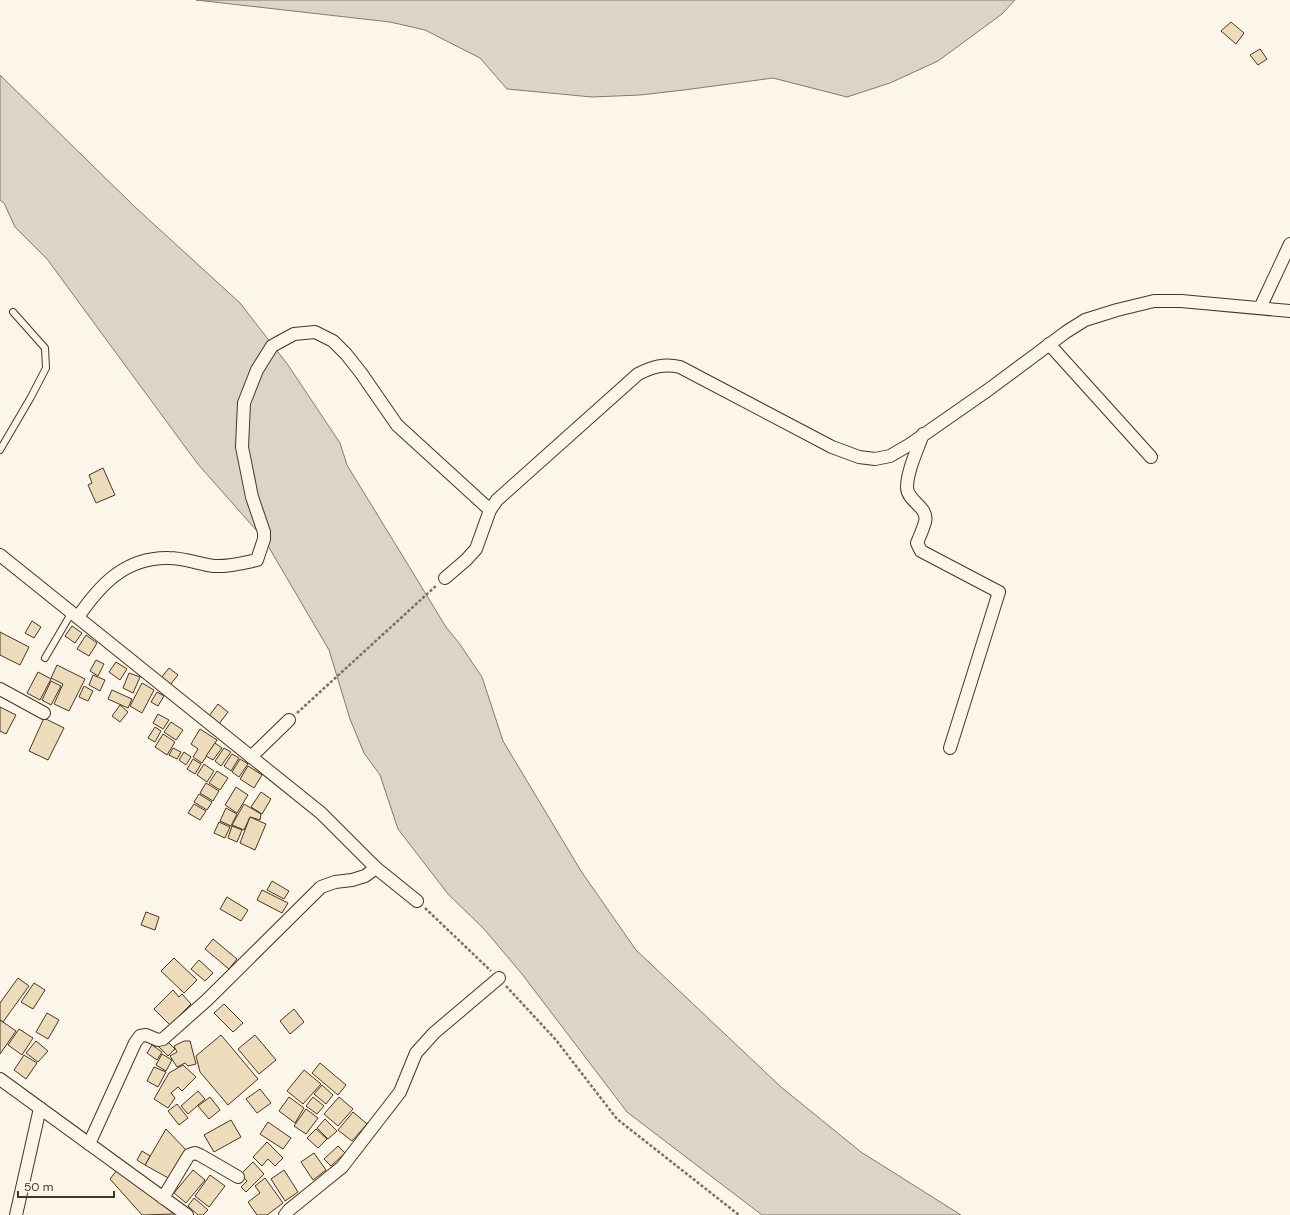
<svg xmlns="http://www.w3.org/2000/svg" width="1290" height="1215" font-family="'DM Sans',sans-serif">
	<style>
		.water { fill: #dcd4c6; stroke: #887966 }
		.building { fill: #ecdcbc; stroke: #4a3520 }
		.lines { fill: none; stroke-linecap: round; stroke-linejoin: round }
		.lane-casing { stroke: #4a3520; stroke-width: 8 }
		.street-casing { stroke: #4a3520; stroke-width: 14 }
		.path { stroke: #7f6f5c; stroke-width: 2.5; stroke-dasharray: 3 2; stroke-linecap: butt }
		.lane { stroke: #fbf6e9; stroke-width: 6 }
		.street { stroke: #fbf6e9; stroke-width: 12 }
	</style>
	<rect width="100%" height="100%" fill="#fbf6e9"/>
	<g class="water">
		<polygon points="196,0 1015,0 1002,14 938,61 890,83 847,97 773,78 684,90 640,95 592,97 507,89 480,58 425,30 390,22"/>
		<polygon points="0,75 134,206 240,303 288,365 340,443 347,465 446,627 459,643 482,677 503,741 581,871 636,950 781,1087 861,1152 961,1215 762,1215 627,1112 522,974 484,929 448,894 398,829 380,775 364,753 350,719 329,650 264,539 197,463 47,259 15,227 4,203 0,200"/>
	</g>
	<g class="building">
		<polygon points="1231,22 1244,33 1236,44 1221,31"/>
		<polygon points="1260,49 1267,59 1258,65 1250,55"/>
		<polygon points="103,468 115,495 96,503 88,485 92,483 89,475"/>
		<polygon points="32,621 41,627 34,638 25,633"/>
		<polygon points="72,626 82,633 75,643 65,636"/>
		<polygon points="0,632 29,647 20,665 0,655"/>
		<polygon points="86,635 97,643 89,656 77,649"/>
		<polygon points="96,660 104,664 98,676 90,671"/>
		<polygon points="116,662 127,669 120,680 109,672"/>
		<polygon points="57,665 85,679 69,711 54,704 63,684 51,678"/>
		<polygon points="169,668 178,675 170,685 161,678"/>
		<polygon points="38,672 51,679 40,700 27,693"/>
		<polygon points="129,673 140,677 133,693 123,688"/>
		<polygon points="93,675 105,680 100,691 89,685"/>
		<polygon points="51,681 61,686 51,705 42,700"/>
		<polygon points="142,683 154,690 142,713 130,706"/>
		<polygon points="84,686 93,691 88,701 79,697"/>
		<polygon points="112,690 132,699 128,708 108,699"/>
		<polygon points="157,692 164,696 158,706 151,702"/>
		<polygon points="218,704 228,712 219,724 209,716"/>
		<polygon points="120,705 128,712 120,722 112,716"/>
		<polygon points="0,707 16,715 6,734 0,731"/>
		<polygon points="158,714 169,720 163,729 153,723"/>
		<polygon points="44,718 64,728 48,760 29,751"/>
		<polygon points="171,722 183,730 176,740 164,732"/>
		<polygon points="155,727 161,731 155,742 148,738"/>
		<polygon points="200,729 217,740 202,763 193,757 198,749 191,744"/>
		<polygon points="163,734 175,742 167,755 155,747"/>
		<polygon points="215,743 222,748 213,760 206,756"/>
		<polygon points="173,748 181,752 177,759 169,755"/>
		<polygon points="224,748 231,752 221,766 215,761"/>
		<polygon points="184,752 191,757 186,765 179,760"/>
		<polygon points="232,754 239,758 231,771 224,766"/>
		<polygon points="193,759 201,764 195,774 187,769"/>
		<polygon points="240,759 248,764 239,777 232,772"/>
		<polygon points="204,764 214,771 207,782 197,775"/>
		<polygon points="248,766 262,775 254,788 240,779"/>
		<polygon points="217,771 228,778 220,790 209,783"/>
		<polygon points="206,783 219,791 213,801 200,793"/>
		<polygon points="236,787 248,795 237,813 225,805"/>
		<polygon points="261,792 271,799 262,814 251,807"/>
		<polygon points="199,794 212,802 207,810 194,802"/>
		<polygon points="194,804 206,811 200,820 188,813"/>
		<polygon points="244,804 261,814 260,820 250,817 244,830 232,825"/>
		<polygon points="226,808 237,814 231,826 220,821"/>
		<polygon points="250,817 266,824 255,850 240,843"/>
		<polygon points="219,822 230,827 225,838 214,833"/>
		<polygon points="232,826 242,830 237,842 228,838"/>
		<polygon points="272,881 289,891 284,899 267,890"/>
		<polygon points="262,890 288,903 282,913 257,900"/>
		<polygon points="227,897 248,910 241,921 220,909"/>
		<polygon points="146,912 159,917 155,930 141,925"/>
		<polygon points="213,939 237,959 229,969 205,949"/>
		<polygon points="174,958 197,980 184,993 161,971"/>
		<polygon points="199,960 213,973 205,981 191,969"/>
		<polygon points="18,978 29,986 3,1022 0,1020 0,1003"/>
		<polygon points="34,983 45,990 33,1009 21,1002"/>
		<polygon points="173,990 179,997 182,994 191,1004 170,1025 154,1009"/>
		<polygon points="224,1004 243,1023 233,1032 214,1013"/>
		<polygon points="294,1009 304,1022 290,1034 280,1021"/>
		<polygon points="47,1013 59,1020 48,1039 36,1032"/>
		<polygon points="0,1020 16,1031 0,1054"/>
		<polygon points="19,1029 33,1038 22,1055 8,1045"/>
		<polygon points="221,1035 258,1079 228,1105 200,1072 196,1056"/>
		<polygon points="255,1035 276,1060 259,1074 238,1049"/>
		<polygon points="166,1040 175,1049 168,1056 159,1047"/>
		<polygon points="36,1041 48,1051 38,1062 26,1053"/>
		<polygon points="184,1041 190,1041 196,1064 188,1066 185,1063 177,1067 170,1056 177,1052 174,1046"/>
		<polygon points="152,1045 162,1052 157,1060 147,1053"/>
		<polygon points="162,1054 172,1060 166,1071 156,1065"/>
		<polygon points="24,1055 37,1063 26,1079 14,1070"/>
		<polygon points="320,1063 346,1085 338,1095 312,1073"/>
		<polygon points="183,1065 196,1077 182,1091 178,1087 171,1093 175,1098 168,1108 154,1099 169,1073"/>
		<polygon points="154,1067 166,1072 158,1087 147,1081"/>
		<polygon points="304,1070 321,1084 303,1104 287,1091"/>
		<polygon points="322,1085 333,1095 326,1104 314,1094"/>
		<polygon points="260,1089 271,1103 257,1113 246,1099"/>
		<polygon points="198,1091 205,1099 188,1114 181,1106"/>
		<polygon points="210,1097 220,1110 209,1119 198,1106"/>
		<polygon points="289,1097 304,1108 295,1123 279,1111"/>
		<polygon points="313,1097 324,1106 317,1114 306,1106"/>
		<polygon points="339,1097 353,1109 338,1126 324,1114"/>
		<polygon points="177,1104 188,1118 179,1125 168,1111"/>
		<polygon points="306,1109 318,1118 306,1134 294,1126"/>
		<polygon points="353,1112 367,1124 352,1141 338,1130"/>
		<polygon points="325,1119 337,1131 328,1139 317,1128"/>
		<polygon points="231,1120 241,1137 214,1152 204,1135"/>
		<polygon points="268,1122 291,1138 283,1149 260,1134"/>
		<polygon points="166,1129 187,1151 170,1179 145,1165"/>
		<polygon points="316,1129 327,1139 318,1148 307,1138"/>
		<polygon points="267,1142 283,1158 275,1166 268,1159 262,1166 253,1157"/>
		<polygon points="338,1146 345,1153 331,1166 324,1159"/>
		<polygon points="142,1151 150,1156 145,1165 137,1160"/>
		<polygon points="314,1153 326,1170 313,1180 301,1162"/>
		<polygon points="253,1162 264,1174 246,1192 241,1187 247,1181 241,1174"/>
		<polygon points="117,1170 174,1214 142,1215 110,1179"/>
		<polygon points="193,1170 205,1180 186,1203 174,1193"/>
		<polygon points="284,1170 298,1192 285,1201 271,1179"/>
		<polygon points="210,1175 225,1186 209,1207 195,1196"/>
		<polygon points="265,1178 283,1203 267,1215 257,1215 248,1202 260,1193 255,1186"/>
		<polygon points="194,1198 208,1210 203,1215 198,1215 188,1206"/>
	</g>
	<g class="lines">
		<g class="lane-casing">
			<g id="lane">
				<polyline points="0,450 31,397 46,368 45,348 13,312"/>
				<polyline points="45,658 72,612"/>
			</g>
		</g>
		<g class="street-casing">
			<g id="street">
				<polyline points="1260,308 1290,244"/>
				<polyline points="1049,344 1151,457"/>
				<path d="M923,434C917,451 907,471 907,488C908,502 929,507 925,522C923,529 920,536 917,543L921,551L999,592L950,748"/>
				<polyline points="0,555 321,813 376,868 417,901"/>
				<path d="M445,578L466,560L476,549L490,510L497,500L638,374C652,367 664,363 680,367L832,447L859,457L875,459L890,456L909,445L988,390L1066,332L1085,320L1117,310L1154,301H1181L1290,311"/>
				<path d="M78,617C100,585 125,557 169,558C184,558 199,564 214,566C228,567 243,563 257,560L264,539V532L252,497L242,447L244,403L257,370L272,346L294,334L315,332L333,341L346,354L361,373L397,425L490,510"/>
				<polyline points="0,689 44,713"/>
				<polyline points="251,757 289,720"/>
				<polyline points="0,1079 187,1215"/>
				<polyline points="89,1144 135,1043 140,1036 146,1035 158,1040 163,1039 207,1000 321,887 335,882 352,880 365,876 376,868"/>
				<polyline points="163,1198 189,1155 195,1153 200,1155 238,1177"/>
				<polyline points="16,1215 40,1108"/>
				<polyline points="285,1215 289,1210 342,1167 400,1092 416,1053 434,1033 499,978"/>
			</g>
		</g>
		<g class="path">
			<polyline points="297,713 437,585"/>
			<polyline points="425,908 491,971"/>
			<polyline points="506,986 556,1040 617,1119 739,1215"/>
		</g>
		<use href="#lane" class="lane"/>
		<use href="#street" class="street"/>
	</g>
	<path d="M18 1191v6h96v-6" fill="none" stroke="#4a3520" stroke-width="2"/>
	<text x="24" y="1191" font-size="12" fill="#4a3520" stroke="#fbf6e9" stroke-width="3" paint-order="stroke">50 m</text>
</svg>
